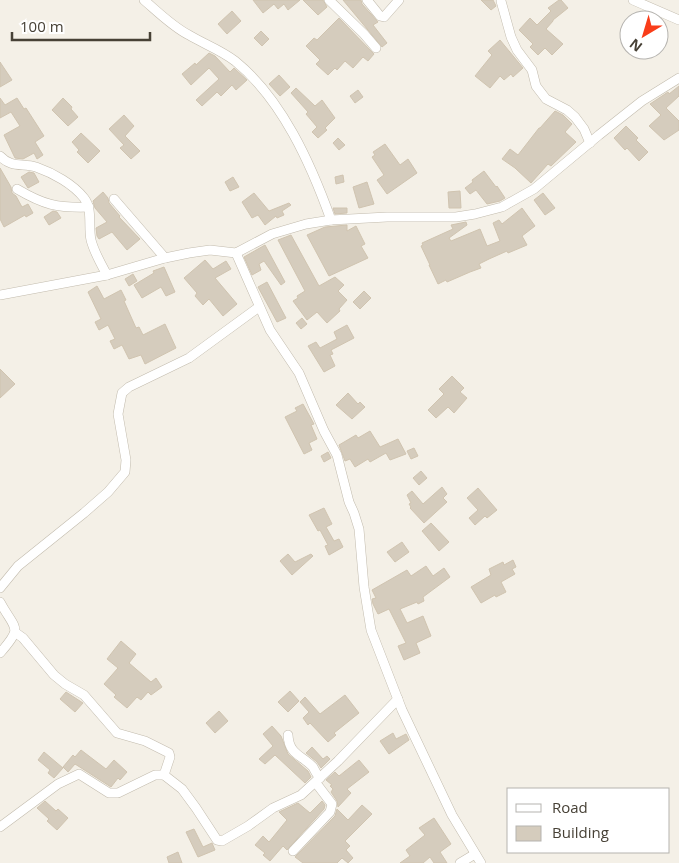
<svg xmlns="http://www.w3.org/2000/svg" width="679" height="863" font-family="'Open Sans',sans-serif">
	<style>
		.building { fill: #d5ccbd; stroke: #d0c4b0 }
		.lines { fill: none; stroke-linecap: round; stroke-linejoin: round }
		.street-casing { stroke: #c2bbad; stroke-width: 10 }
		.street { stroke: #fff; stroke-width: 9 }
	</style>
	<rect width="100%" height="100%" fill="#f4f0e7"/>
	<g class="building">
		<polygon points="253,0 300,0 288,10 284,4 278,9 274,4 263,13"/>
		<polygon points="303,0 323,0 327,7 318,15"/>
		<polygon points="343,0 361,0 362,4 378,22 373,25 387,43 382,47"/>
		<polygon points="481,0 493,0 496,6 491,10"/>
		<polygon points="559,0 561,0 568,8 553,20 553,21 546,29 563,44 552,55 545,48 538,55 530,47 533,44 519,30 530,18 537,25 551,11 548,8"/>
		<polygon points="232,11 241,21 227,34 218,24"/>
		<polygon points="339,18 374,54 368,61 363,57 353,68 345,61 337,70 335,68 328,75 316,64 320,60 306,46 314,38 317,40"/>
		<polygon points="261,31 269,39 262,46 254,38"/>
		<polygon points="500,40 523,68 513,77 511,74 504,80 500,76 490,88 475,76 492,55 488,51"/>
		<polygon points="209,53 215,56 230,72 234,68 247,80 236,90 232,85 221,96 217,92 202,106 196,100 219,79 209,68 191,85 182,74 195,63 196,65"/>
		<polygon points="0,62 12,80 0,87"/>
		<polygon points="279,75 290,87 280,96 269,84"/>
		<polygon points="679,86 679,96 666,108 679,121 679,130 664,140 649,126 661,115 650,104 668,92 669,94"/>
		<polygon points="296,88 315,106 322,100 335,118 325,128 327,130 318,138 312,132 317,127 306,114 308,112 291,93"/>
		<polygon points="358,90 363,97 355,103 350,96"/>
		<polygon points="0,98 5,105 17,98 24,109 26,108 44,136 35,142 43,155 37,159 34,153 23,159 15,158 4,135 20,126 11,112 0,118"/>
		<polygon points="63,98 72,107 71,109 78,117 68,126 52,110"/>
		<polygon points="555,111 563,115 572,124 565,132 576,142 551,166 548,164 531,183 515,168 502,159 510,149 518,155 539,128 540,128"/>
		<polygon points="124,115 134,126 125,136 140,151 131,159 120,148 124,145 109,129"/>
		<polygon points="626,126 638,138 636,140 648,152 639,161 627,148 625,150 614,138"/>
		<polygon points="81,133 100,151 88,163 77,152 79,150 72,142"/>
		<polygon points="338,138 345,145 339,150 333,143"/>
		<polygon points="385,144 400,165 408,159 417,173 387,194 377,180 384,175 372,157 375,155 373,152"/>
		<polygon points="0,168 11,187 12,193 16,196 22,207 28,204 33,213 26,217 25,215 4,227 0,219"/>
		<polygon points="484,171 496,187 497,186 505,198 500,201 487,204 476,190 470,194 465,188 473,182 472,180"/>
		<polygon points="29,172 34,173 39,182 28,188 21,177"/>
		<polygon points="343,175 344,182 336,184 335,177"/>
		<polygon points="233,177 239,187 230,191 225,182"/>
		<polygon points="367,182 374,204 359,208 353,187"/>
		<polygon points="460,191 461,208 449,208 448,192"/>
		<polygon points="103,192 108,198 109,203 120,216 119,217 140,239 127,250 112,232 99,239 97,236 96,228 107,222 95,208 93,201"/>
		<polygon points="254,193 269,211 289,203 291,205 282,211 284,215 277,218 276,216 265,225 258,215 252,218 242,202"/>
		<polygon points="543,193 555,208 545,215 534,200"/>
		<polygon points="333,208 347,208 347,213 335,214"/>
		<polygon points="522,208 535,226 522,236 527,245 508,253 507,251 489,259 479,264 481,268 470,272 447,282 446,280 438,284 429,265 430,265 421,246 423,245 422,243 453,229 451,225 466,222 467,225 449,238 451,241 480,229 487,246 500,241 493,223 499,220 502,224"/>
		<polygon points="53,211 57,212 61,218 49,225 44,217"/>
		<polygon points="347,225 347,231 356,226 365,244 361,246 368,258 329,276 307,235 325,227"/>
		<polygon points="291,235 319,286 335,277 344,285 338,291 347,300 339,309 340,311 327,323 317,312 307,320 293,301 298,298 297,296 305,291 278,240"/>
		<polygon points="265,245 285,282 281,285 264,261 259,264 261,270 252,275 244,257"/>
		<polygon points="205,260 213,269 226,261 231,269 215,278 237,304 223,316 209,299 203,305 195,296 197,293 184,278"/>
		<polygon points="164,267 175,292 166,296 161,287 142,298 134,285 154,273 153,271"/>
		<polygon points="133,274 137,281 129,286 125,279"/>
		<polygon points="267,282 286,318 277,322 258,287"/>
		<polygon points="97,286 104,299 121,290 126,300 124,301 136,328 139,327 143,335 165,324 176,348 145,364 141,355 129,359 122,345 114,349 110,341 115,339 108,325 99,330 95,322 101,319 88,292"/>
		<polygon points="364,291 371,298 360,309 353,302"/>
		<polygon points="302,318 307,324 301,329 296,323"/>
		<polygon points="347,325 354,338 331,350 333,354 330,355 335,366 324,372 308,346 316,342 320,348 337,339 334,332"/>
		<polygon points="0,369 15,384 0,398"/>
		<polygon points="452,376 464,388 460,392 467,398 454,413 448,407 436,418 428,410 444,394 439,389"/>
		<polygon points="348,393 358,404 360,402 365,407 352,419 336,405"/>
		<polygon points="303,404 314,424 311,425 317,439 309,443 312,450 304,454 285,417 297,411 295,408"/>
		<polygon points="370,431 380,447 398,439 406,454 390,460 386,453 370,462 368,459 355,467 350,459 345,461 339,445 356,435 358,438"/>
		<polygon points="414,448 418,456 411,459 407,451"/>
		<polygon points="328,452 331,458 324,462 321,456"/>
		<polygon points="421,471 427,478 419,485 413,478"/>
		<polygon points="442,487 447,494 443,498 447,502 424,523 410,508 411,507 409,504 411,503 407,495 412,491 423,504"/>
		<polygon points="478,488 497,510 487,518 485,516 475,525 469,518 478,510 467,498"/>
		<polygon points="324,508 332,524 326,527 334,541 339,539 343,547 329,555 325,546 328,545 320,530 318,531 309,515"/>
		<polygon points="431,523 449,542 439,551 422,531"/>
		<polygon points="402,542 409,552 395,562 387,552"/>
		<polygon points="288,554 295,562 311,554 313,556 292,575 280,561"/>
		<polygon points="513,560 516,567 512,569 515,574 501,582 506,592 496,597 495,595 481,603 471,587 491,575 489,569 503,562 504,565"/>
		<polygon points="426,566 433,576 444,568 450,577 423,597 424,601 418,604 417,602 400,609 407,623 423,616 431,636 416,643 420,653 404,660 398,646 406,643 389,609 378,614 373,604 372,599 376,598 372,590 407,570 411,576"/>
		<polygon points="121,641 136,654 129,663 151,682 156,678 162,687 151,695 148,692 141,700 137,697 127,708 114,697 116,695 104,684 118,668 107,659"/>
		<polygon points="290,691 299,701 288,712 278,702"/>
		<polygon points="66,692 83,703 75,712 60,699"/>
		<polygon points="345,695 359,713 334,733 336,735 328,742 310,723 308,725 303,718 309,712 300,702 305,697 320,714"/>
		<polygon points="219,711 228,721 215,733 206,723"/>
		<polygon points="272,726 281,736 288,754 308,771 311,777 305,783 275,755 265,764 259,759 273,746 263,734"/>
		<polygon points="393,733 396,739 406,734 409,740 389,754 380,741"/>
		<polygon points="312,747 323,759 327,756 330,759 321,768 317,762 306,753"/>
		<polygon points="81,750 106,769 114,760 127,772 120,780 118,778 111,787 75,764 68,772 63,767 73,755 75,757"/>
		<polygon points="44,752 63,768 54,778 48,773 50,770 38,760"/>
		<polygon points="359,760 369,772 347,789 351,793 338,807 337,801 331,792 333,789 330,786 332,785 326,780 335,772 339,776"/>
		<polygon points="45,801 56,811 58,809 68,818 57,830 47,821 49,819 37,808"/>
		<polygon points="322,801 325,805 324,809 287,850 283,846 270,861 263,855 265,853 255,845 263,836 269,842 287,820 279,812 298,803 310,813"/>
		<polygon points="362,805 372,814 345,841 350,846 346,850 353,858 348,863 342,858 337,863 303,863 295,857 335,816 337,809 348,820"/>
		<polygon points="434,818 451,844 440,852 447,863 434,863 430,857 423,863 400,863 410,856 406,850 425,835 419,828"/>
		<polygon points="194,829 203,847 212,843 215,850 198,857 186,832"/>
		<polygon points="178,852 182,863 169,863 167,857"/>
	</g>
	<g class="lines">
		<g class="street-casing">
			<g id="street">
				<path d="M144,0C158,12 173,27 189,35C204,44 221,50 235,61C282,99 311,164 331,220"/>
				<polyline points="329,0 364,34 376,48"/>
				<polyline points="367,0 380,16 384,17 399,0"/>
				<polyline points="633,0 679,20"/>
				<polyline points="501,1 511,37 517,50 532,70 536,86 546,99 567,110 575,117 584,129 590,143"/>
				<path d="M0,156C11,168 22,163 36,167C53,173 73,184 84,198C93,209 88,227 91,240C94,252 101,264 107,275"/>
				<path d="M17,189C44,205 57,208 89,207"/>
				<polyline points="114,199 165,258"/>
				<polyline points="236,253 270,330 299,373 324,431 337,455 349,502 354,513 359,529 364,587 371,630 402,710 452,815 481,863"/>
				<polyline points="0,295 107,275 165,258 189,253 210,250 236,253 272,234 306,224 331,220 387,217 456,217 475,214 502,207 534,189 599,135 642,101 679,78"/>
				<polyline points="0,588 18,566 84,513 108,492 125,472 126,460 118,414 122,393 129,387 189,358 259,307"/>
				<path d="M0,602C15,630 24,626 0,653"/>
				<polyline points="16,633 23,638 54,675 65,684 84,695 117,733 145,741 169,753 170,757 164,775"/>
				<path d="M288,735C289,755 302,755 313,767C315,771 317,775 320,778"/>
				<polyline points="0,827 58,784 79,774 109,793 118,793 155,775 164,775 182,789 196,808 217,840 222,841 248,826 273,808 301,795 338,761 398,699"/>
				<polyline points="293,851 330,812 332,804 316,783"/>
				<polyline points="460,863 475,854"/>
			</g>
		</g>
		<use href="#street" class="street"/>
	</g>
	<rect x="507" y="788" width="162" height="65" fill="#ffffff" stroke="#b5b3af"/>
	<rect x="516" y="804" width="25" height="8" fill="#ffffff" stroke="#b5b3af"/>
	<text x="552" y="813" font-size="15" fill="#474136">Road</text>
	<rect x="516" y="826" width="25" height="15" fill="#d5ccbd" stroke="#b5b3af"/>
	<text x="552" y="838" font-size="15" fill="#474136">Building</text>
	<g transform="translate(644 35) rotate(218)"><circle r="24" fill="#ffffff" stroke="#b5b3af"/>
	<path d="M0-4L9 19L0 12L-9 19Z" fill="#f93d19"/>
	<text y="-8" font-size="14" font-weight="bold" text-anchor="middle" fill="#474136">N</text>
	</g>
	<path d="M12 32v8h138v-8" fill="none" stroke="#474136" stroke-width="2.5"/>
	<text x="20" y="32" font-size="15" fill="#474136" stroke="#ffffff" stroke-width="4" paint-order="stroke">100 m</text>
</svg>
